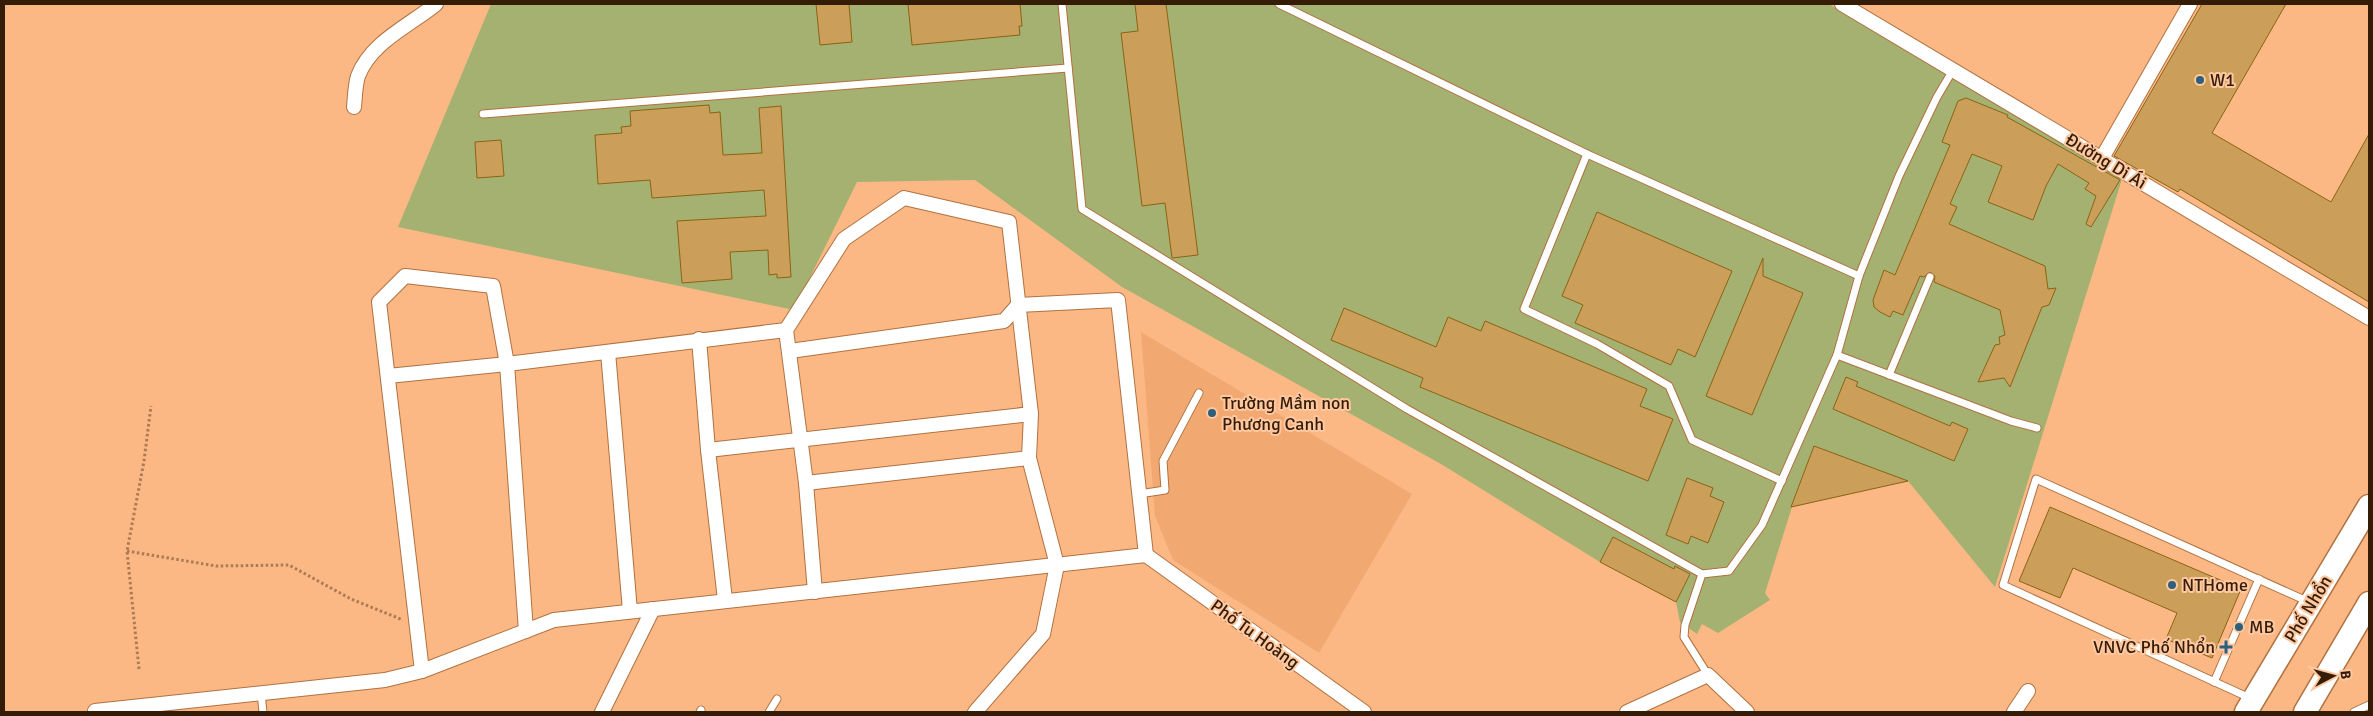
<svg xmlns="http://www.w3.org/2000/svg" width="2373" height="716" font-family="Signika,sans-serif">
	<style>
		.built { fill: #f2a971 }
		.green { fill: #a4b171 }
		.building { fill: #cb9f59; stroke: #8b6315 }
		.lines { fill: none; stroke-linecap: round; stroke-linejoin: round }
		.service-casing { stroke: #b07240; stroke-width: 9 }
		.minor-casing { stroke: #b07240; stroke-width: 16 }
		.trunk-casing { stroke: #b07240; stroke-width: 25 }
		.path { stroke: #ad7a53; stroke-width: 3; stroke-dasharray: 2.5 2.5; stroke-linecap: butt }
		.service { stroke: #fff; stroke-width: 7 }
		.minor { stroke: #fff; stroke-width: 14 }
		.trunk { stroke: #fff; stroke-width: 22 }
		.poi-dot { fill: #2e5f7d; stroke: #ffc8a0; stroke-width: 2 }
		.labels { text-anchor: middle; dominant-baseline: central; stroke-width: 4; stroke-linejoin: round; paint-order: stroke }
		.poi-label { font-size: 18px; fill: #351c07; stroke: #ffc8a0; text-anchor: start }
		.street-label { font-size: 18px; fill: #351c07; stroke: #ffc8a0 }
	</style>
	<rect width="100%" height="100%" fill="#fbb885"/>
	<polygon class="built" points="1141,332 1412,494 1319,653 1173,560 1155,516"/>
	<polygon class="green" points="491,4 1829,4 2122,179 1995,587 1908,481 1792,507 1765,593 1770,600 1718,633 1702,624 1697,634 1680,622 1676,602 1600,562 1441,464 1122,287 975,180 857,182 794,310 398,227"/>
	<g class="building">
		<polygon points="816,4 849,4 852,42 820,45"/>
		<polygon points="908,4 1020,4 1022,26 1019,26 1020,35 912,45"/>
		<polygon points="1135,4 1166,4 1198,255 1172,258 1165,203 1142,206 1121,33 1138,31"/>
		<polygon points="2202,4 2286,4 2212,133 2331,202 2369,134 2369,302 2180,189 2178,192 2114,156"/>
		<polygon points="1966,98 2008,115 2007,117 2120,180 2091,227 2086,224 2096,196 2085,189 2089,183 2058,164 2046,186 2033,220 1988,202 2002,166 1972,154 1950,204 1957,207 1949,224 2045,266 2048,289 2056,288 2049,305 2042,307 2010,387 2004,378 1978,382 1995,345 2000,344 1999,337 2005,335 2000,310 1934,282 1935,276 1930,272 1924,277 1920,276 1903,315 1893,311 1890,317 1880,312 1874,307 1873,300 1884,270 1895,275 1950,145 1942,142 1958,101"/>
		<polygon points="709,105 710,113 720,112 723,155 762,153 759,108 781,106 791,277 777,278 777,274 769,275 768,250 730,252 732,279 682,283 677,221 766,216 764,190 652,198 650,180 598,184 595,135 622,133 621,127 631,126 630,111"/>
		<polygon points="501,140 504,176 477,178 475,142"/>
		<polygon points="1597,212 1732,271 1695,357 1678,349 1671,365 1575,323 1583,305 1562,296"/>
		<polygon points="1763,258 1763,276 1803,293 1752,415 1706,396"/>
		<polygon points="1344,308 1436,347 1448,317 1481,331 1485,321 1647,389 1640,406 1673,419 1648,481 1420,387 1423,378 1331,340"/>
		<polygon points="1846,377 1858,382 1856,386 1950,426 1952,422 1968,429 1954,461 1833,409"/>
		<polygon points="1814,446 1908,481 1791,507"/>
		<polygon points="1687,478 1713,488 1710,496 1724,502 1708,543 1691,536 1688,544 1666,535"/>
		<polygon points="2050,507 2241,589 2212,658 2166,639 2177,613 2073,568 2060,598 2019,581"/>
		<polygon points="1613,537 1674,569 1675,566 1690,574 1676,602 1600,562"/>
	</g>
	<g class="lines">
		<g class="service-casing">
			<g id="service">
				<polyline points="1062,4 1082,209 1407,409 1702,574"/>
				<polyline points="1279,4 1587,154 1859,276"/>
				<polyline points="483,114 1068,68"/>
				<polyline points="1587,154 1524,309 1597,344 1669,386 1692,440 1782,481"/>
				<polyline points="1837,355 2011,421 2037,428"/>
				<polyline points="1889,375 1930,277"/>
				<polyline points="1139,494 1165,490 1163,461 1199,393"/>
				<polyline points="1708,675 1684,637 1685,625 1702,574 1729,571 1762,525 1837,355 1859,276 1899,176 1937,97 1953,70"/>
				<polyline points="2214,682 2259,579"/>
				<polyline points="261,693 263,712"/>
				<polyline points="2252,699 2003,585 2036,479 2309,602"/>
				<polyline points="700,712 701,710"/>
				<polyline points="769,712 777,699"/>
				<polyline points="2354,712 2369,705"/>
			</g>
		</g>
		<g class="minor-casing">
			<g id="minor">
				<polyline points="1842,4 2369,318"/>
				<path d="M354,107C355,97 355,86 358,76C371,42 409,26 436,4"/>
				<polyline points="2102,158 2190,4"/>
				<polyline points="699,339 708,450 725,600"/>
				<polyline points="790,351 1004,321 1018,305 1118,300 1146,555"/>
				<polyline points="608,352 630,611"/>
				<polyline points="388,376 507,364 786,330"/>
				<polyline points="708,450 1031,414"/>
				<polyline points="806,483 1029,458"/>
				<polyline points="1146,555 1364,712"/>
				<polyline points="815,592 806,483 786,330 844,239 904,198 1009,222 1031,414 1029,458 1057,565 1043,634 975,712"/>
				<polyline points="422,671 379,302 405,276 493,286 507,364 526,631"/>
				<polyline points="95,711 385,680 422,671 554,620 1146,555"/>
				<polyline points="602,712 653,609"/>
				<polyline points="1627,712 1708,675 1747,712"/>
				<polyline points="2014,712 2028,691"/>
			</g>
		</g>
		<g class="trunk-casing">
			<g id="trunk">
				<polyline points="2246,712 2369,506"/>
				<polyline points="2305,712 2369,603"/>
			</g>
		</g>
		<g class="path">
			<polyline points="127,551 216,566 289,565 351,599 403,620"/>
			<polyline points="139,669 127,551 144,461 151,406"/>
		</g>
		<use href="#service" class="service"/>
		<use href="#minor" class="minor"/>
		<use href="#trunk" class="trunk"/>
	</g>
	<g class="poi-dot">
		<circle cx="2200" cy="80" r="5"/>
		<circle cx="1212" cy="413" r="5"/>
		<circle cx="2172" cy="585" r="5"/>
		<circle cx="2239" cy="627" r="5"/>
		<path d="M2223.5 639.5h5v5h5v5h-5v5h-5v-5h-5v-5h5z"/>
	</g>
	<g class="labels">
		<g class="poi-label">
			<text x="2210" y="80">W1</text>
			<text x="1222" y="403">Trường Mầm non<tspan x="1222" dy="21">Phương Canh</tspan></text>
			<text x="2182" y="585">NTHome</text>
			<text x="2249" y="627">MB</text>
			<text x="2215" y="647" text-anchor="end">VNVC Phố Nhổn</text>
		</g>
		<g class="street-label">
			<text transform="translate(2106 161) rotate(31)">Đường Di Ái</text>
			<text transform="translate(2308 609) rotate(-59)">Phố Nhổn</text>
			<text transform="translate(1255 634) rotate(36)">Phố Tu Hoàng</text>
		</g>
	</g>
	<rect width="2373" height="716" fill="none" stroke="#351c07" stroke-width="10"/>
	<g transform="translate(2333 676) rotate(84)" stroke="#ffc8a0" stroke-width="4" paint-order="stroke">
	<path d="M0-4L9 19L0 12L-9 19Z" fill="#351c07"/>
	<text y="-8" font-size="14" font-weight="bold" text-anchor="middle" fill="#351c07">B</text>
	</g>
</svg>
